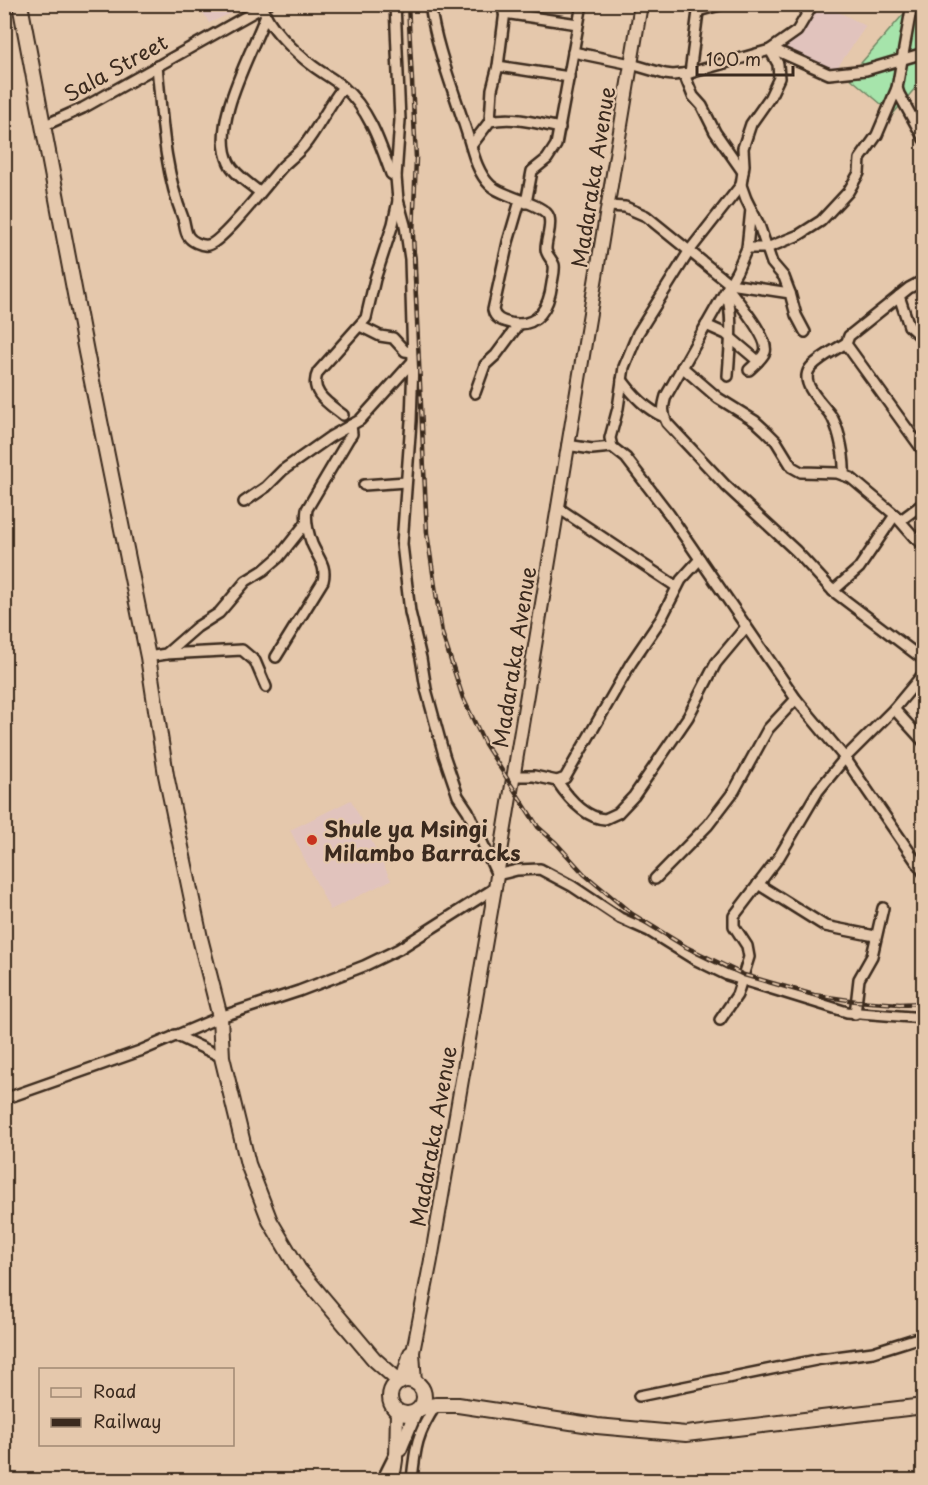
<svg xmlns="http://www.w3.org/2000/svg" width="928" height="1485" font-family="'Playpen Sans',sans-serif">
	<style>
		.built { fill: #e1c3bd }
		.green { fill: #a6e4ab; stroke: #708764; stroke-width: 1.5 }
		.lines { fill: none; stroke-linecap: round; stroke-linejoin: round }
		.minor-casing { stroke: #3b2a1e; stroke-width: 14 }
		.major-casing { stroke: #3b2a1e; stroke-width: 16 }
		.highway-casing { stroke: #3b2a1e; stroke-width: 18 }
		.minor { stroke: #e5c8ac; stroke-width: 9 }
		.major { stroke: #e5c8ac; stroke-width: 12 }
		.highway { stroke: #e5c8ac; stroke-width: 14 }
		.rail-casing { stroke: #3b2a1e; stroke-width: 4.5 }
		.rail { stroke: #e5c8ac; stroke-width: 2; stroke-dasharray: 7; stroke-linecap: butt }
		.poi-dot { fill: #c8321e; stroke: #e5c8ac; stroke-width: 2 }
		.labels { text-anchor: middle; dominant-baseline: central; stroke-width: 4.5; stroke-linejoin: round; paint-order: stroke }
		.street-label { font-size: 21px; fill: #3b2a1e; stroke: #e5c8ac }
		.poi-label { font-size: 21px; font-weight: bold; fill: #3b2a1e; stroke: #e5c8ac; text-anchor: start }
	</style>
	<rect width="100%" height="100%" fill="#e5c8ac"/>
	<filter id="ink" filterUnits="userSpaceOnUse"><feTurbulence type="fractalNoise" baseFrequency=".0167" numOctaves="2"/><feDisplacementMap in="SourceGraphic" scale="12" xChannelSelector="R" yChannelSelector="G"/><feConvolveMatrix kernelMatrix="1 2 1 2 8 2 1 2 1" color-interpolation-filters="sRGB"/></filter>
	<g filter="url(#ink)">
		<g class="built">
			<polygon points="199,5 242,5 243,8 209,23"/>
			<polygon points="811,5 825,5 866,26 828,81 783,54"/>
			<polygon points="351,800 391,880 330,910 290,830"/>
		</g>
		<polygon class="green" points="907,10 923,25 923,79 893,114 849,77"/>
		<g class="lines">
			<g class="minor-casing">
				<g id="minor">
					<polyline points="395,4 400,120 396,177 398,200 405,225 410,259 413,361 411,421 402,544 410,612 421,658 426,689 444,755 458,796 468,811 497,875 517,870 540,869 572,886 620,918 649,931 694,959 727,975 847,1012 924,1018"/>
					<path d="M430,4C436,47 452,86 465,127C472,147 475,170 490,185C502,197 545,204 549,217C552,227 546,239 546,249C546,255 552,259 554,265C555,270 553,277 552,283C549,307 538,329 510,323C502,321 495,319 493,310L508,242L520,201"/>
					<polyline points="918,4 924,9"/>
					<path d="M263,7C267,26 297,54 313,66C322,73 334,79 343,87C369,109 380,143 391,174L396,177"/>
					<polyline points="698,11 723,4"/>
					<polyline points="504,13 578,24"/>
					<polyline points="773,49 829,74 866,70 924,53"/>
					<polyline points="770,50 778,64 779,78 770,97 751,124 743,148 744,165 741,185 746,199 759,225 772,263 784,277 790,293"/>
					<polyline points="573,52 631,64 665,74 673,75 690,73 770,50 797,31 813,4"/>
					<path d="M157,66C162,116 164,170 183,218C185,224 185,231 188,236C191,241 201,246 208,245C222,243 270,180 283,166C289,160 297,154 303,147C318,129 328,106 343,87"/>
					<polyline points="498,66 569,77"/>
					<polyline points="690,73 699,4"/>
					<polyline points="684,74 693,96 702,106 715,132 743,172"/>
					<polyline points="897,88 899,94 924,139"/>
					<polyline points="490,121 492,89 498,66 506,4"/>
					<polyline points="43,126 83,108 268,4"/>
					<path d="M471,146L490,121C515,116 536,123 560,128"/>
					<path d="M259,192C250,184 235,175 229,163C210,124 251,55 265,17"/>
					<polyline points="526,203 532,171 547,159 556,145 582,4"/>
					<polyline points="608,206 625,207 646,216 730,284 790,293 796,315 805,332"/>
					<path d="M751,209L747,248L737,271L666,396C663,406 662,413 667,423L726,486L796,551L833,591L924,660"/>
					<polyline points="747,248 767,248 799,235 821,221 848,192 859,173 860,159 877,135 897,88 912,4"/>
					<polyline points="924,280 909,288 849,336 846,344 924,452"/>
					<path d="M728,288C736,299 770,339 765,352C762,359 754,365 749,370"/>
					<path d="M725,293C735,308 729,357 728,376"/>
					<polyline points="899,296 909,326 924,340"/>
					<polyline points="706,325 726,334 758,361"/>
					<polyline points="360,326 380,336 393,338 405,351 412,352"/>
					<polyline points="682,367 718,398 755,421 766,431 776,441 792,467 801,472 837,473 851,478 895,515 914,537 924,545"/>
					<path d="M622,380C634,396 646,409 664,417"/>
					<polyline points="475,393 485,365 496,355 519,324"/>
					<path d="M343,415C329,404 308,392 318,372L366,318L375,279L393,224L398,201"/>
					<polyline points="567,445 592,449 612,447 626,458 669,514 796,699 845,758 924,873"/>
					<polyline points="612,447 610,438 618,408 624,367 638,333 690,250 741,185"/>
					<path d="M844,475C845,459 840,433 833,419C827,406 796,384 811,367C820,357 835,350 846,343"/>
					<polyline points="364,485 406,482"/>
					<polyline points="244,502 266,487 283,470 330,437 360,420 413,361"/>
					<polyline points="557,507 677,587"/>
					<polyline points="901,520 924,503"/>
					<polyline points="833,591 859,568 895,515"/>
					<polyline points="166,654 242,650 255,661 266,687"/>
					<polyline points="148,657 166,654 197,627 219,613 246,581 264,570 279,557 306,523"/>
					<path d="M276,657L323,581C327,566 318,558 312,544C308,533 305,521 307,509L349,438L352,434L351,425"/>
					<polyline points="894,709 924,742"/>
					<polyline points="514,776 534,776 557,781 565,778 631,663 661,619 681,580 700,559"/>
					<path d="M557,781C567,796 585,818 605,819L618,813L634,796L688,717L716,663L746,627"/>
					<polyline points="655,879 708,825 734,791 768,729 796,699"/>
					<polyline points="758,884 825,926 875,936"/>
					<polyline points="855,1014 859,979 872,956 883,908"/>
					<polyline points="720,1020 737,995 749,957 747,946 734,926 734,916 779,857 818,791 845,758 894,709 924,673"/>
					<polyline points="175,1035 222,1057"/>
					<polyline points="4,1099 140,1051 220,1017 299,991 364,966 399,949 495,888"/>
					<polyline points="639,1396 821,1359 873,1352 924,1336"/>
					<polyline points="382,1480 394,1456"/>
					<path d="M412,1480C415,1448 417,1433 436,1405"/>
				</g>
			</g>
			<g class="major-casing">
				<g id="major">
					<polyline points="402,1381 410,1353"/>
					<polyline points="415,1383 413,1352 431,1260 495,888 641,4"/>
					<polyline points="400,1450 416,1411"/>
					<polyline points="393,1480 396,1460 397,1411"/>
				</g>
			</g>
			<g class="highway-casing">
				<g id="highway">
					<polyline points="20,4 86,352 148,657 166,775 200,938 220,1017 222,1057 248,1164 270,1221 299,1270 374,1359 400,1382"/>
					<circle cx="407" cy="1397" r="17"/>
					<polyline points="420,1408 436,1405 458,1405 597,1426 686,1434 924,1406"/>
				</g>
			</g>
			<use href="#minor" class="minor"/>
			<use href="#major" class="major"/>
			<use href="#highway" class="highway"/>
			<g class="rail-casing">
				<polyline id="rail" points="408,4 416,158 413,235 427,533 442,633 463,698 485,744 538,827 556,843 584,874 632,914 686,947 744,975 814,995 856,1001 900,1004 924,1003"/>
			</g>
			<use href="#rail" class="rail"/>
		</g>
	</g>
	<circle class="poi-dot" cx="312" cy="840" r="6"/>
	<g class="labels">
		<g class="street-label">
			<text transform="translate(115 67) rotate(-29)">Sala Street</text>
			<text transform="translate(592 177) rotate(-81)">Madaraka Avenue</text>
			<text transform="translate(513 657) rotate(-81)">Madaraka Avenue</text>
			<text transform="translate(432 1136) rotate(-80)">Madaraka Avenue</text>
		</g>
		<g class="poi-label">
			<text x="324" y="828">Shule ya Msingi<tspan x="324" dy="24">Milambo Barracks</tspan></text>
		</g>
	</g>
	<rect width="928" height="1485" fill="none" stroke="#e5c8ac" stroke-width="24"/>
	<rect x="12" y="12" width="904" height="1461" fill="none" stroke="#3b2a1e" stroke-width="2" filter="url(#ink)"/>
	<rect x="39" y="1368" width="195" height="78" fill="#e5c8ac" stroke="#a18973" stroke-width="1.5"/>
	<rect x="51" y="1388" width="30" height="9" fill="#e5c8ac" stroke="#a18973" stroke-width="1.5"/>
	<text x="93" y="1398" font-size="18" fill="#3b2a1e">Road</text>
	<rect x="51" y="1418" width="30" height="9" fill="#3b2a1e" stroke="#a18973" stroke-width="1.5"/>
	<text x="93" y="1428" font-size="18" fill="#3b2a1e">Railway</text>
	<path d="M697 66v9h96v-9" fill="none" stroke="#3b2a1e" stroke-width="3"/>
	<text x="706" y="66" font-size="18" fill="#3b2a1e" stroke="#e5c8ac" stroke-width="4.5" paint-order="stroke">100 m</text>
</svg>
